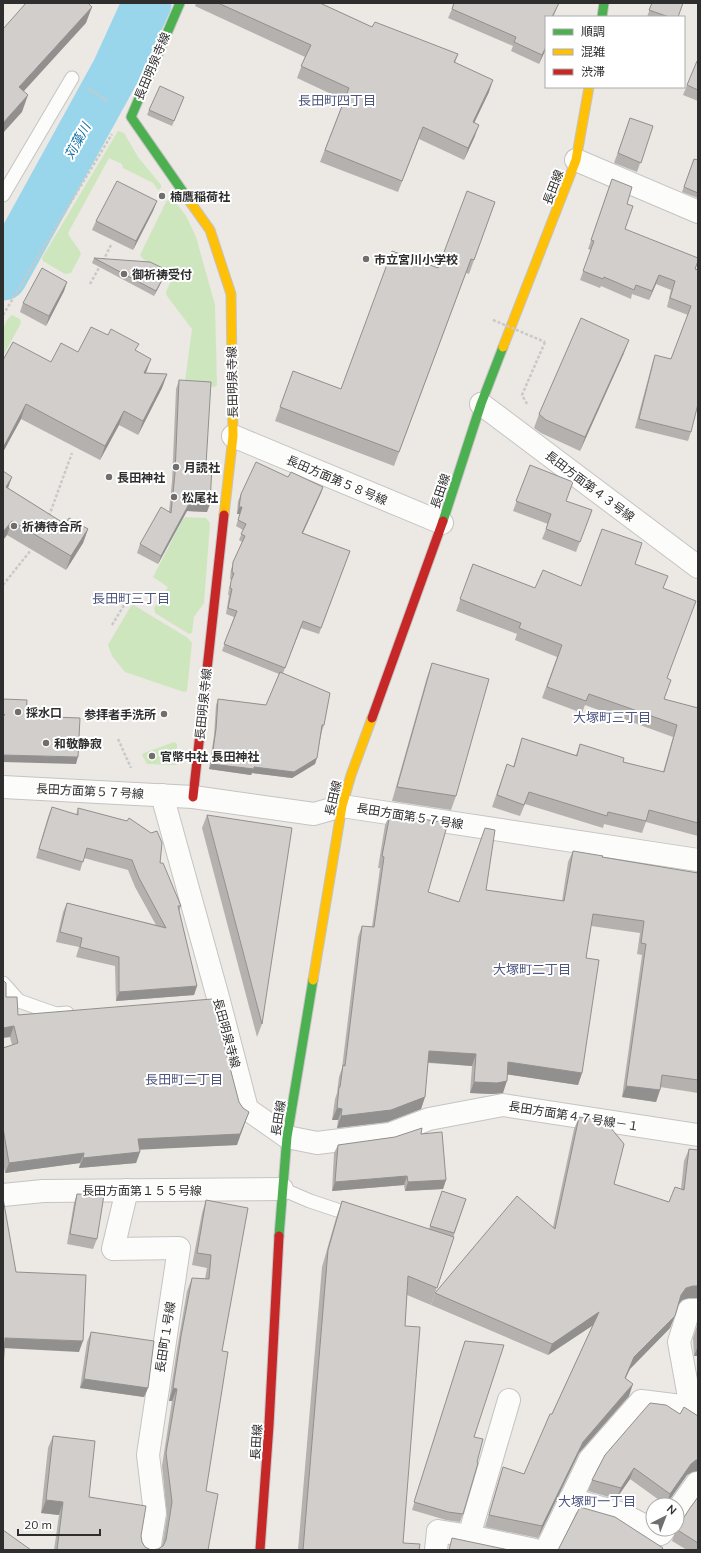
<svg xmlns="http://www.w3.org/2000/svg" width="701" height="1553" font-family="Mulish,'Noto Sans JP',sans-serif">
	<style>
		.green { fill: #cee6be }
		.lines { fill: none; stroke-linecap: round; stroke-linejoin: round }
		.river { stroke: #99d6ec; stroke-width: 49 }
		.lane-casing { stroke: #c5c4c5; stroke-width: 15 }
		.street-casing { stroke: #c5c4c5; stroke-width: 24 }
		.fast-casing { stroke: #c5c4c5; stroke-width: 11 }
		.slow-casing { stroke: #c5c4c5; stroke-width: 11 }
		.jam-casing { stroke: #c5c4c5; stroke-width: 11 }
		.path { stroke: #c9c9c8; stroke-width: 2.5; stroke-dasharray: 3 2; stroke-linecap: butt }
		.lane { stroke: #fcfcfb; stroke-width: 13 }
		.street { stroke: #fcfcfb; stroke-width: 22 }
		.fast { stroke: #4caf50; stroke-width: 9 }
		.slow { stroke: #ffc107; stroke-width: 9 }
		.jam { stroke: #c62828; stroke-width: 9 }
		.path-bridge { stroke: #c9c9c8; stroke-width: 2.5; stroke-dasharray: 3 2; stroke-linecap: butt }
		.wall { fill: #b4b1af }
		.shaded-wall { fill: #92908e }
		.building { fill: #d1cecb; stroke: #92908e }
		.poi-dot { fill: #706f6e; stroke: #fff; stroke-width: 1.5 }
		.labels { text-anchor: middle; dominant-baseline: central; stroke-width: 4; stroke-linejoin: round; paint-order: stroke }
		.street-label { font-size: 12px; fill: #2e2e2e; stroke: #fff }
		.poi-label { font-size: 12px; font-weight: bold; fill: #2e2e2e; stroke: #fff; text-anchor: start }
		.neighbourhood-label { font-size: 13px; fill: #4d5680; stroke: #fff }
		.water-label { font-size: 13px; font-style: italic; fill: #0d6fa3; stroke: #fff }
	</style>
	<rect width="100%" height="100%" fill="#ece8e4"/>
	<g class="green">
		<path d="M118,131L124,133L138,157L161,185V188L158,190L153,183L123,168L122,164L109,158L68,233C71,241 78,246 81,254L71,273L65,274L43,261L42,258Z"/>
		<polygon points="169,199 174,200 186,216 196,237 215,305 217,385 214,387 187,385 185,381 192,329 167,296 166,292 172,278 170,274 143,259 140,255 166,202"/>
		<path d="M12,315L20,319L21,323L3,356C3,342 0,323 12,315Z"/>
		<polygon points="186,517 206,518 210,523 204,603 194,617 192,633 189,634 155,613 154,608 168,587 153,577 183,519"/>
		<polygon points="132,604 188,638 192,643 187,691 184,692 125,672 112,656 108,645"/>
		<polygon points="174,742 177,744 177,764 176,765 147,764 142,755 144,753"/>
	</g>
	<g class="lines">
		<polyline class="river" points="3,276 117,69 147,3"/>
		<g class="lane-casing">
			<g id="lane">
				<polyline points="3,195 72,78"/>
				<polyline points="3,983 19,1001 56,1014 67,1013"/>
				<polyline points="282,1189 310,1201 355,1216"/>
			</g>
		</g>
		<g class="street-casing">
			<g id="street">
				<polyline points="576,160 698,212"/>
				<polyline points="481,404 698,567"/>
				<polyline points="233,436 442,523"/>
				<polyline points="3,787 193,797 314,814 342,806 698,860"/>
				<polyline points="162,795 219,1001 247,1109 287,1137 317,1143 390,1134 429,1119 503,1105 698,1135"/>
				<polyline points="127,1190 113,1249 179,1248 148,1455 155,1513 149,1550"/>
				<polyline points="3,1195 43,1191 282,1189"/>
				<polyline points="691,1408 679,1342 689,1310 698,1310"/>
				<polyline points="570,1499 620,1513 661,1534 665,1529"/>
				<polyline points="677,1511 697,1483 698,1483"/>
				<polyline points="469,1536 509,1400"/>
				<polyline points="436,1550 438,1531 469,1536 535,1550"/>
				<polyline points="546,1550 590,1459 641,1401 698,1408"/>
			</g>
		</g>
		<g class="fast-casing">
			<g id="fast">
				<polyline points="180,3 131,117 188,199"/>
				<polyline points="602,17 604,3"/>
				<polyline points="443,521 481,404 503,347"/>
				<polyline points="279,1236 287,1137 313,980"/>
			</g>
		</g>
		<g class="slow-casing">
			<g id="slow">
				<polyline points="188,199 210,230 231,294 233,436 224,515"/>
				<polyline points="503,347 576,160 589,87"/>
				<polyline points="313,980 342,806 351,775 372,718"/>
			</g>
		</g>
		<g class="jam-casing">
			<g id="jam">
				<polyline points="372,718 443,521"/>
				<polyline points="193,797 224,515"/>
				<polyline points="260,1550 269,1425 279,1236"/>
			</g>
		</g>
		<g class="path">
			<polyline points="88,89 109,102"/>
			<polyline points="103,261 111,245"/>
			<polyline points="90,284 100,266"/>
			<polyline points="3,315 112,134"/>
			<polyline points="527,404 522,395 545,342"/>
			<polyline points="49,516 72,453"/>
			<polyline points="3,585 31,550"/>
			<polyline points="112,625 126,602"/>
			<polyline points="118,739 131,768"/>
		</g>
		<use href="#lane" class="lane"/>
		<use href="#street" class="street"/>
		<use href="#fast" class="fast"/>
		<use href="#slow" class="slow"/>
		<use href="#jam" class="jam"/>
		<polyline class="path-bridge" points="493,320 545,342"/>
	</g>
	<g class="wall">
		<polygon points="196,3 320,3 372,27 458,54 455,63 489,92 474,122 475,136 464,160 419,139 398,192 320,162 344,100 297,78 305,57 195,6"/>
		<polygon points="652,3 678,17 647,17"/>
		<polygon points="452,9 546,17 546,52 545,51 539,64 511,51 513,46 448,18"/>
		<polygon points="698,61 698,101 683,95 687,85"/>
		<polygon points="184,97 172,126 147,115 149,110"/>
		<polygon points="630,118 653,126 637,172 614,163"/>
		<polygon points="694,159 698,160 698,198 682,192"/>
		<polygon points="609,187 627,204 625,229 695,269 691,432 688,441 635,428 652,364 655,355 671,359 688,315 667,307 671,290 656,284 649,300 632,294 631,299 601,286 600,288 580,280 591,250 588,249"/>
		<polygon points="157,201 153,211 133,250 92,230 96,221"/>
		<polygon points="495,202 469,274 466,273 394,466 275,421 293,371 341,389 438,268"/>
		<polygon points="94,258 167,270 165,275 154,296 92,263"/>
		<polygon points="67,282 64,291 46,326 20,312 23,303"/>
		<polygon points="136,350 146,373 167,374 162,388 138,435 119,425 100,460 21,419 3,452 3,360 51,362 78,352"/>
		<polygon points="624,353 580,451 541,433 534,428 539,414"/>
		<polygon points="179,380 206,465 207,512 187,511 158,564 137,553 140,544 169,512 172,481 176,389"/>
		<polygon points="530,465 566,501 592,510 576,552 542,539 548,524 513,511"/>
		<polygon points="3,471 8,488 65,524 88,529 83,543 66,570 7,535 3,540"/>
		<polygon points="288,477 323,487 321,493 303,533 350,551 319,634 301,628 283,673 324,725 322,731 315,764 292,778 252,773 251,775 209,769 214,735 216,705 218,699 266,705 279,674 222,651 234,617 226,614 229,595 228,595 229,588 232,580 230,579 231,569 242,542 239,540 243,530 236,526 240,514 237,514 238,501 241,494"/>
		<polygon points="473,564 535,588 581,586 635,564 663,588 667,678 664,699 698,708 698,836 646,822 642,833 604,824 603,828 525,804 520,816 492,807 507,764 513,767 522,738 576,755 580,744 623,762 663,772 673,737 585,705 582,713 542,698 557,657 515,640 517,634 456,611"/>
		<polygon points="432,663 456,796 451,810 392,801 427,677"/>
		<polygon points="52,807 76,815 78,808 160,863 181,906 179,912 197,986 194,995 116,1001 115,966 76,957 79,947 56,942 63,912 67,903 156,925 135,887 128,870 84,858 80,871 36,858 48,817"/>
		<polygon points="390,814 428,892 459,902 486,890 562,901 568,862 573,851 602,857 698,873 698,1093 660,1087 660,1090 656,1102 622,1097 642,955 637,954 640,933 591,926 586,958 582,1073 578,1085 507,1074 503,1093 492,1094 470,1093 472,1066 428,1063 425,1097 421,1109 387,1122 337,1128 338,1120 332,1120 335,1099 337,1093 339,1077 342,1068 358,937 362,926 372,927 380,868 378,868 385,825"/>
		<polygon points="207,815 262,1024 257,1037 202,828"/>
		<polygon points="6,997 18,1015 237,1145 139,1149 140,1152 136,1163 79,1168 80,1163 5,1173 3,1162 3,1048 12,1045 10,1037"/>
		<polygon points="579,1117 614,1184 669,1202 681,1189 684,1161 689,1149 698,1150 698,1298 689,1298 682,1300 678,1305 670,1328 630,1369 625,1379 629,1396 579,1453 538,1538 485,1527 499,1479 503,1467 524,1474 593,1325 548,1355 431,1305 435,1293 553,1227 574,1129"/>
		<polygon points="421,1134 446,1180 443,1189 405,1191 404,1185 332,1191 334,1153 338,1145"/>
		<polygon points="442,1191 466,1199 431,1305 407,1295 405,1326 403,1543 419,1550 298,1550 322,1267 336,1218 342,1201 429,1229"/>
		<polygon points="77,1194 97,1239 93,1249 67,1244 74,1203"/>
		<polygon points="206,1200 222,1351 206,1491 208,1550 54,1550 59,1515 41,1513 48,1448 53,1436 89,1497 141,1536 142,1542 145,1547 151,1550 158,1549 162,1546 167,1515 162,1466 172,1401 169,1401 177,1349 187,1291 192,1278 205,1279 207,1268 192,1265 202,1213"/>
		<polygon points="698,1323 698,1356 694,1356 693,1338"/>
		<polygon points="91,1332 148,1388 144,1397 80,1388 87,1342"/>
		<polygon points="465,1341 474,1437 463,1514 460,1522 446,1520 412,1510"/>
		<polygon points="680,1414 698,1416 698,1471 692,1472 687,1475 666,1505 630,1479 616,1499 588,1491 592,1480"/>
		<polygon points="698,1497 698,1550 687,1550 672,1541 676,1529"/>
	</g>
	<g class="shaded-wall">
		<polygon points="559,3 553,17 552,17"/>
		<polygon points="92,7 86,23 13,103 19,87"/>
		<polygon points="546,47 545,51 539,64 542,55"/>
		<polygon points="493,80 489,92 469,134 473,122"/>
		<polygon points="28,95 22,112 3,133 3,123"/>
		<polygon points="479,125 475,136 464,160 468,148"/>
		<polygon points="157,201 153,211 133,250 136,241"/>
		<polygon points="167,270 165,275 154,296 156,291"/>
		<polygon points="659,275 656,284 649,300 652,291"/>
		<polygon points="67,282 64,291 46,326 49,316"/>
		<polygon points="629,340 624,353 580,451 585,437"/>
		<polygon points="151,359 146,373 144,373"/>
		<polygon points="167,374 162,388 138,435 143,421"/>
		<polygon points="26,404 21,419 3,452 3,448"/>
		<polygon points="124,411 119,425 100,460 105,446"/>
		<polygon points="12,477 7,491 6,487"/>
		<polygon points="323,487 321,493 300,539 302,533"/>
		<polygon points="190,502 210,504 207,512 187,511 158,564 161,556"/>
		<polygon points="239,507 242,507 240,514 237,514"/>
		<polygon points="12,521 7,535 3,540 3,532"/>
		<polygon points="88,529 83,543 66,570 71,556"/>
		<polygon points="3,755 78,757 76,764 3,762"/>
		<polygon points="317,758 315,764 292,778 252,773 251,775 209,769 211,764 254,767"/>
		<polygon points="197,986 194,995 116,1001 119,992"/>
		<polygon points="14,1026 10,1037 3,1038 3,1028"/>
		<polygon points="429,1051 476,1054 472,1066 425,1062"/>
		<polygon points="508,1062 582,1073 578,1085 504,1074"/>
		<polygon points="507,1081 503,1093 492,1094 470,1093 474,1082"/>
		<polygon points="626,1086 660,1090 656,1102 622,1097"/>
		<polygon points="425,1097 421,1109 387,1122 337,1128 341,1116"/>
		<polygon points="337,1108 342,1109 338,1120 332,1120"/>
		<polygon points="249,1112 237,1145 134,1150 138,1139"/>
		<polygon points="140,1152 136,1163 79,1168 83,1158"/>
		<polygon points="84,1153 80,1163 5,1173 9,1163"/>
		<polygon points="407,1176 404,1185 332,1191 335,1182"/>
		<polygon points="446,1180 443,1189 405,1191 408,1182"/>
		<polygon points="693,1286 698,1286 698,1298 689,1298 682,1300 677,1306 681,1295 686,1288"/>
		<polygon points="599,1312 595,1324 548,1355 552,1344"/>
		<polygon points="675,1316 670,1328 630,1369 620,1390 625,1378 634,1357"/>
		<polygon points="5,1338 83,1341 79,1352 3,1348"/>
		<polygon points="698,1346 698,1356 694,1356"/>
		<polygon points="84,1379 148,1388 144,1397 80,1388"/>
		<polygon points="633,1384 629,1396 579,1453 538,1538 542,1526 583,1442"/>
		<polygon points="173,1388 177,1389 172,1401 169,1401"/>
		<polygon points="696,1460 698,1460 698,1467 697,1471 692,1472 687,1475 666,1505 670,1494 691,1464"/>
		<polygon points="634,1468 630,1479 616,1499 621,1488"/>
		<polygon points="46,1500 63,1502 59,1515 41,1513"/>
	</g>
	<g class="building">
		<polygon points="26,3 88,3 92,7 19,87 28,95 3,123 3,29"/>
		<polygon points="218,3 320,3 372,27 375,22 458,54 454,62 493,80 473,122 479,125 468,148 423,127 402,181 325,150 349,88 301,66 311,45"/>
		<polygon points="454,3 559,3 552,17 546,17 546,47 542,55 514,42 516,37 452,9"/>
		<polygon points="652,3 683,3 678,17 669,17 649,10"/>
		<polygon points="697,61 698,61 698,90 687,85"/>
		<polygon points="160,86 184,97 174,121 149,110"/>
		<polygon points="630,118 653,126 641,163 618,153"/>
		<polygon points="694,159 698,160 698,193 684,187"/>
		<polygon points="612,179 632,187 627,204 633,206 625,229 698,258 698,261 695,269 698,270 698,404 691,432 639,419 655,355 671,359 691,306 670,298 675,281 659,275 652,291 636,285 634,290 604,277 603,279 583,271 594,241 591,240"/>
		<polygon points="117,181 157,201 136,241 96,221"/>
		<polygon points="467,191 495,202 474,260 471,259 399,452 280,407 293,371 341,389 392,251 438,268"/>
		<polygon points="94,258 150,262 167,270 156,291"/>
		<polygon points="42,268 67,282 49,316 23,303"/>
		<polygon points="581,318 629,340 585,437 546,420 539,414"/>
		<polygon points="91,327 108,335 111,329 139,344 135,350 151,359 144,373 167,374 143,421 124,411 105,446 26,404 3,448 3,360 13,342 51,362 61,343 78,352"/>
		<polygon points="179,380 211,382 206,465 212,466 210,504 190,502 161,556 140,544 161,507 171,513 175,473"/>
		<polygon points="256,462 288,477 291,472 323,487 302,533 350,551 321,628 303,621 285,668 224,644 237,611 228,608 232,589 230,588 231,581 234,573 232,573 233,562 245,536 241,534 246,524 238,520 242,507 239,507 241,494"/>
		<polygon points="530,465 573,482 566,501 592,510 580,542 546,529 551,514 516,501"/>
		<polygon points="3,471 12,477 6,487 65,524 69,518 88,529 71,556 12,521 3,532"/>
		<polygon points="602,529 642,543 635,564 668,576 663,588 696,601 667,678 671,680 664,699 698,708 698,823 649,810 646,821 608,812 607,816 529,792 524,805 497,795 507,764 514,767 522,738 577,756 580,744 624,758 623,762 664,772 677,725 589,694 586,701 547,687 562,645 519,628 521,623 460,599 473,564 535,588 543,570 581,586"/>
		<polygon points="432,663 489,679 456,796 397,787"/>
		<polygon points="280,672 330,693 324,725 322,725 317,758 294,772 254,767 254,769 211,764 216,729 218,699 266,705"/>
		<polygon points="3,699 27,700 26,716 80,718 78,757 3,755 3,715 5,715 3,713"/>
		<polygon points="52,807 78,815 78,808 127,821 129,818 151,833 157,831 162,843 160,863 163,863 181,906 178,906 197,986 119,992 119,957 80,947 82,938 60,932 67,903 166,928 139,878 132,860 87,848 83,862 39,849"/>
		<polygon points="390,814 448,823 428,892 459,902 485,828 495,830 486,890 564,901 573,851 603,856 602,857 698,873 698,1080 662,1075 660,1090 626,1086 646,944 641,943 644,921 593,914 586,958 599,960 582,1073 508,1062 507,1081 497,1083 474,1082 476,1054 429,1051 425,1097 391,1110 341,1116 342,1109 337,1108 339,1087 340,1087 343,1065 345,1066 362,926 374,927 384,857 382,856"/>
		<polygon points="207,815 292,828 262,1024 231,906"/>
		<polygon points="3,980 6,983 6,997 17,997 18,1015 212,999 239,1102 243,1108 249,1112 240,1134 138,1139 140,1152 83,1158 84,1153 9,1163 3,1128 3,1048 18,1043 14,1026 3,1028"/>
		<polygon points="579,1117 606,1122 624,1144 614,1184 669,1202 675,1187 684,1190 689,1149 698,1150 698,1286 693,1286 686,1288 681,1295 675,1316 634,1357 625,1378 633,1384 583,1442 542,1526 489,1515 503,1467 524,1474 550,1414 552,1414 599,1312 552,1344 435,1293 517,1196 555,1229"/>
		<polygon points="422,1128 421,1134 442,1132 446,1180 408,1182 407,1176 335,1182 338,1145 395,1137"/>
		<polygon points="442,1191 466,1199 454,1233 430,1226"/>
		<polygon points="77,1194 104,1195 97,1239 70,1234"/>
		<polygon points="3,1198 16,1272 86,1275 83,1341 5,1338 3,1368"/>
		<polygon points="206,1200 248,1208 222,1351 228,1352 206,1491 218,1494 208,1550 57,1550 63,1502 46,1500 53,1436 95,1441 89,1497 146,1506 141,1536 142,1542 145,1547 151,1550 158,1549 163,1546 166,1540 172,1502 166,1453 177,1389 173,1388 181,1336 192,1278 209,1279 211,1255 197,1253"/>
		<polygon points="342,1201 454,1237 437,1288 408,1276 405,1326 420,1327 403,1543 420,1544 419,1550 303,1550 328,1250"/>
		<polygon points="91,1332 154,1341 148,1388 84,1379"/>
		<polygon points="465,1341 504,1345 474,1437 483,1439 477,1462 478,1463 463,1514 448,1512 414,1502"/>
		<polygon points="650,1403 666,1405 680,1414 684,1407 698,1416 698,1460 696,1460 691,1464 670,1494 634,1468 621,1488 592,1480 605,1455"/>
		<polygon points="698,1497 698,1543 676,1529 677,1529 677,1528 690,1508"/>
		<polygon points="580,1507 615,1517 663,1548 661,1550 558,1550"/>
		<polygon points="3,1530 31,1550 3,1550"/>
		<polygon points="452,1538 509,1550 449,1550"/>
	</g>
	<g class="poi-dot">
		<circle cx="162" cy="196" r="4"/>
		<circle cx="366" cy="259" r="4"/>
		<circle cx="124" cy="274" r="4"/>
		<circle cx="176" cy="467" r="4"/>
		<circle cx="109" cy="477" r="4"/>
		<circle cx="174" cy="497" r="4"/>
		<circle cx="14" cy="526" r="4"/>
		<circle cx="18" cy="712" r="4"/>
		<circle cx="164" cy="714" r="4"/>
		<circle cx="46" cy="743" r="4"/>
		<circle cx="152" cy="756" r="4"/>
	</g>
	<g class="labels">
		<g class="street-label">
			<text transform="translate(152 66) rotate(-67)">長田明泉寺線</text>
			<text transform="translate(553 187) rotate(-69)">長田線</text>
			<text transform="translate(232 382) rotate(-91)">長田明泉寺線</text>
			<text transform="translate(337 480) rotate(23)">長田方面第５８号線</text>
			<text transform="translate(590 486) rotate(37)">長田方面第４３号線</text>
			<text transform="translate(440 491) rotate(-71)">長田線</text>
			<text transform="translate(203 704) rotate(-84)">長田明泉寺線</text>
			<text transform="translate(90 791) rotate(3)">長田方面第５７号線</text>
			<text transform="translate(333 798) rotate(-77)">長田線</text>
			<text transform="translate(410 816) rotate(9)">長田方面第５７号線</text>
			<text transform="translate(227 1033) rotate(75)">長田明泉寺線</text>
			<text transform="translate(574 1116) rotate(9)">長田方面第４７号線－１</text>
			<text transform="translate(278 1118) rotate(-81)">長田線</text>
			<text x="142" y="1190">長田方面第１５５号線</text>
			<text transform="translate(165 1337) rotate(-81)">長田町１号線</text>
			<text transform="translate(256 1442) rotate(-86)">長田線</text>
		</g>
		<g class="poi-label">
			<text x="170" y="196">楠鷹稲荷社</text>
			<text x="374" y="259">市立宮川小学校</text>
			<text x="132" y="274">御祈祷受付</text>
			<text x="184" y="467">月読社</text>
			<text x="117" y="477">長田神社</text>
			<text x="182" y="497">松尾社</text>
			<text x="22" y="526">祈祷待合所</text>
			<text x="26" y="712">採水口</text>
			<text x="156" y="714" text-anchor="end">参拝者手洗所</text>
			<text x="54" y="743">和敬静寂</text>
			<text x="160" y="756">官幣中社 長田神社</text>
		</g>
		<g class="neighbourhood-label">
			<text x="337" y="100">長田町四丁目</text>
			<text x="131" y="598">長田町三丁目</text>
			<text x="612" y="717">大塚町三丁目</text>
			<text x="532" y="969">大塚町二丁目</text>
			<text x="184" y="1079">長田町二丁目</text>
			<text x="597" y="1501">大塚町一丁目</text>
		</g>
		<g class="water-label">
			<text transform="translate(77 141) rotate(-61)">苅藻川</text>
		</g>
	</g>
	<rect width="701" height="1553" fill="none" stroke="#2e2e2e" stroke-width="8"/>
	<rect x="545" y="16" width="140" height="72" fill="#ffffff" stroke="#ababab"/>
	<rect x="553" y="29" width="20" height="6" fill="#4caf50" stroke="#ababab"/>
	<text x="581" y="36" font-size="12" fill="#2e2e2e">順調</text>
	<rect x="553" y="49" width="20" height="6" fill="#ffc107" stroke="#ababab"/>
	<text x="581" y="56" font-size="12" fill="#2e2e2e">混雑</text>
	<rect x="553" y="69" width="20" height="6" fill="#c62828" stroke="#ababab"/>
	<text x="581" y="76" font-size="12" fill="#2e2e2e">渋滞</text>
	<g transform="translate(665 1517) rotate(42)"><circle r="19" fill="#ffffff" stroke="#ababab"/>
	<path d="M0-3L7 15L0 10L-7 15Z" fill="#706f6e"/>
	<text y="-6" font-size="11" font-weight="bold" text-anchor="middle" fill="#2e2e2e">N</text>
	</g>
	<path d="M18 1529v6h82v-6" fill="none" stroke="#2e2e2e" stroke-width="2"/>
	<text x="24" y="1529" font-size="12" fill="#2e2e2e" stroke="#ffffff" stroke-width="3" paint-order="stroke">20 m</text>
</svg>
